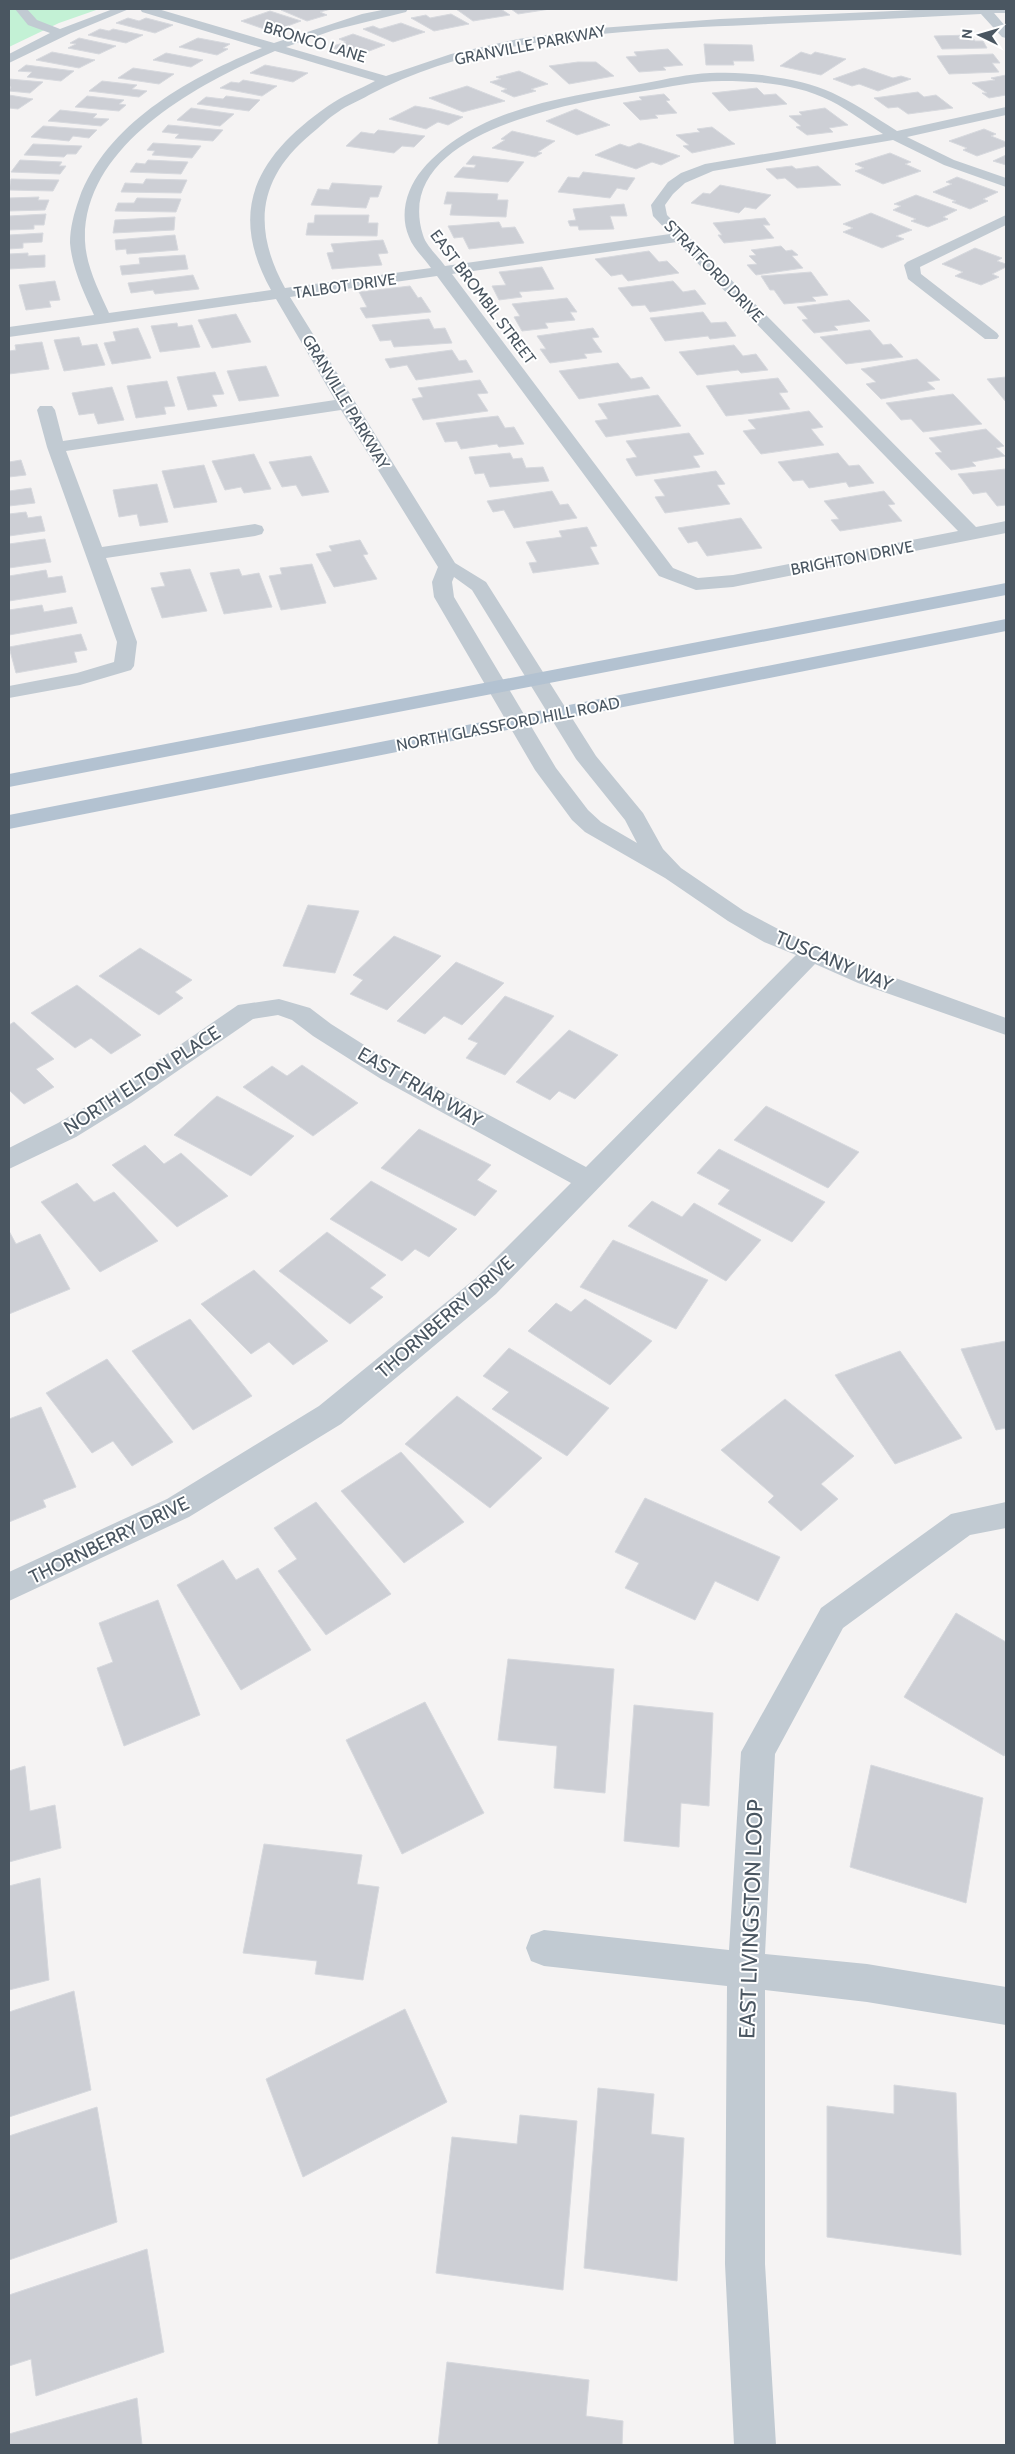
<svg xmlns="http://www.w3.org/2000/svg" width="1015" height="2454" font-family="Cabin,sans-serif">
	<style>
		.green { fill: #c3f1d5 }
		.building { fill: #cdcfd5; stroke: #d7d9de }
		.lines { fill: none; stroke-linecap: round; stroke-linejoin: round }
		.minor { fill: #c1cad2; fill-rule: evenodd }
		.major { fill: #b3c2d1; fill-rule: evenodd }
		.labels { text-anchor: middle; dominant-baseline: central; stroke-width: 4; stroke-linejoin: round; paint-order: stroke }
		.far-street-label { font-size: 16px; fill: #4a5661; stroke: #fff }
		.street-label { font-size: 19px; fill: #4a5661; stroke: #fff }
		.near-street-label { font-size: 22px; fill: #4a5661; stroke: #fff }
	</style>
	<rect width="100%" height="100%" fill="#f5f3f3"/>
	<polygon class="green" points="9,9 99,9 59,23 9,47"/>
	<g class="building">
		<polygon points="285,9 331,9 320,12 327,15 307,21 281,10"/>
		<polygon points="456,9 501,9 510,15 473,21"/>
		<polygon points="511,9 550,9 518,14"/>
		<polygon points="270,11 301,21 282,28 274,25 264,29 241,21"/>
		<polygon points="451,14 469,24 434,31 411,18 426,15 430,18"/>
		<polygon points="128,18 139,21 146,18 173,25 155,33 116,23"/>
		<polygon points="401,23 425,32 393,42 363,29 373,26 380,29"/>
		<polygon points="100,29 109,31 113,29 143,35 126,43 88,35"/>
		<polygon points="353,34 385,45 356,56 330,47 346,42 339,39"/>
		<polygon points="971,35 975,41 983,41 987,48 942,49 934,36"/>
		<polygon points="79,38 116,46 99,54 68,48 76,44 70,43"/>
		<polygon points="198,38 230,44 223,48 228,49 217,55 179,47"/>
		<polygon points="704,44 752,45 754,61 733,61 734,65 706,65"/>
		<polygon points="668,49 683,65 663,67 666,70 639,72 626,57 637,56 634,52"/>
		<polygon points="52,52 95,60 79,68 36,60"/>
		<polygon points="801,52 811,55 815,52 846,59 821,75 780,66"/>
		<polygon points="166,53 203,60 191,67 153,60"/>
		<polygon points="993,54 1000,63 992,63 999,72 949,74 937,56"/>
		<polygon points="578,62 596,62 614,76 569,84 549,66"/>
		<polygon points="26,65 74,71 61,81 27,77 32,72 18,71"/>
		<polygon points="265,65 308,73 293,82 250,73"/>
		<polygon points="133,68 174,74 159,84 118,78"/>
		<polygon points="864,68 893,78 901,76 911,79 878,91 859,84 852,86 833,79"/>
		<polygon points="519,71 548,84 531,89 536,91 514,97 501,91 507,89 490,82 501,79 496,77"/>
		<polygon points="1006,75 1006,95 989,98 982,93 987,93 972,83 995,80 991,78"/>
		<polygon points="9,79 43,82 30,93 9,91 11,87 9,86"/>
		<polygon points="243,80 277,86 262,96 220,88 231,82 239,83"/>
		<polygon points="102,81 137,85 132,89 147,91 139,97 89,91"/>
		<polygon points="467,86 505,101 463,112 429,98"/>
		<polygon points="757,88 764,95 776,94 787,104 729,111 712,93"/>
		<polygon points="918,92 924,97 936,95 953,108 908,114 898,107 888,108 874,98"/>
		<polygon points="664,94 670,100 666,101 677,113 655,115 658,118 640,120 623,103 642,100 639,97"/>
		<polygon points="9,95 33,99 18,109 9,108"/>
		<polygon points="87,96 124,100 119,104 126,105 119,111 75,107"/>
		<polygon points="226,96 260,100 249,111 197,104 206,97 223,99"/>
		<polygon points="415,106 432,109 463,117 448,125 438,122 426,129 389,119"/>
		<polygon points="191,108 234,114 220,126 177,120"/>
		<polygon points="825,108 848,125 829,128 833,132 807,135 796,127 801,126 789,116 802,115 799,112"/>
		<polygon points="576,109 610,125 577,135 546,121"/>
		<polygon points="60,110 97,114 93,118 109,119 101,126 48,121"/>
		<polygon points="168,125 223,130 213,141 175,138 179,134 162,132"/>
		<polygon points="43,126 97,130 89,138 73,136 69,141 31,137"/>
		<polygon points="712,127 735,144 692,153 683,146 689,145 676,135 700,132 697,129"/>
		<polygon points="984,129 996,134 991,136 1006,142 1006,146 977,156 963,150 967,148 949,141"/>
		<polygon points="378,130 425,136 414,147 402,146 394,153 346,146 361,132 374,134"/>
		<polygon points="512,131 555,141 538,152 542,153 535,157 492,148 505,140 501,139"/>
		<polygon points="153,143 201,146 192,158 152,155 155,151 147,150"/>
		<polygon points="639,143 680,156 661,165 652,162 636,169 595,155 620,144 629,147"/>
		<polygon points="33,144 82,146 76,154 67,154 64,157 24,155"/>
		<polygon points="890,153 911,162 905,164 921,171 883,184 855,171 864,168 855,164"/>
		<polygon points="1006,155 1006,165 993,161"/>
		<polygon points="473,156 524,162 508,182 454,177 463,167 474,168 476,165 466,164"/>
		<polygon points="20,160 62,162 59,166 66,166 60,174 11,172"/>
		<polygon points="148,160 188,162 181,174 130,172 136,163 145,164"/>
		<polygon points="792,166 796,169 818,166 841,185 797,188 785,178 777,179 766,169"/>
		<polygon points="583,172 635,178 627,190 617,188 610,198 558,192 568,177 579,178"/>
		<polygon points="957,177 998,192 983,199 988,201 970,209 952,202 956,201 933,192 952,184 946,182"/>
		<polygon points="11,179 59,180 53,191 9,190"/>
		<polygon points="146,179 187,180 181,193 121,192 125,183 143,184"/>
		<polygon points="332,183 382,186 378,197 370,197 366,208 311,205 318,189 329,190"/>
		<polygon points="720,185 771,195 756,209 745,207 739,213 691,203 703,193 710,194"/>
		<polygon points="447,192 498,194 497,200 508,200 506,217 450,215 452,204 444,204"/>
		<polygon points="916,195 957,210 943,217 948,219 928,227 911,221 916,219 893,210 901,206 894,204"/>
		<polygon points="39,197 38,200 49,200 45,210 9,211 9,198"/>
		<polygon points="137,198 181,199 176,212 115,211 118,203 134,203"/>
		<polygon points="624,204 627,216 610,216 614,229 579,230 578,226 570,226 568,221 576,220 573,209"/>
		<polygon points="871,213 912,230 896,236 904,239 882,248 843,232 853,228 843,224"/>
		<polygon points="46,214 44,225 34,225 34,229 9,230 9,216"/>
		<polygon points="315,215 369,215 368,223 378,223 377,236 306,235 308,223 314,223"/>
		<polygon points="175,217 174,230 113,233 115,220"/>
		<polygon points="765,218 770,225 763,225 774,238 724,243 718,235 722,235 713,223"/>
		<polygon points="499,222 502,228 515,227 524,243 469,249 463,237 454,238 448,226"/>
		<polygon points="43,233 42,242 23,243 23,248 9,249 9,235"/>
		<polygon points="175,235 178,250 127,254 126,249 116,250 115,240"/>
		<polygon points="383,240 388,253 378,254 382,265 332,269 327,253 334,252 331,244"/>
		<polygon points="781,246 786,251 792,250 798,255 792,256 803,268 756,275 747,265 757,264 749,256 756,255 751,250"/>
		<polygon points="975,248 1002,258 997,261 1006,264 1006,267 992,274 999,277 981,285 955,276 963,272 942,264"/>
		<polygon points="649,251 659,262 667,261 679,273 628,281 622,274 611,276 595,259"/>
		<polygon points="28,253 28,256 45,255 45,267 9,269 9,254"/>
		<polygon points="185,255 188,269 122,275 120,266 140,264 139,258"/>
		<polygon points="542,267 554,289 519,292 522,297 499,300 492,286 506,285 499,272"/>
		<polygon points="811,272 828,295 812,297 816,301 784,304 774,290 770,290 761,276"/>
		<polygon points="193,275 199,289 155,294 153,290 131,293 128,283"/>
		<polygon points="55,281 60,300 49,301 51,307 26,310 19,285"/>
		<polygon points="673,281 683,292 695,290 706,304 650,312 645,305 632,306 618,288"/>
		<polygon points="410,286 418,298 421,297 431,312 366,318 360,308 367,307 359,292"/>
		<polygon points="567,298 577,312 570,312 575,320 545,323 548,328 522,331 514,317 520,316 512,304"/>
		<polygon points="849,300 870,321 834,326 838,330 814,333 802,320 808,319 797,307"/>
		<polygon points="703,312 711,323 726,322 736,336 710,339 708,336 665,341 650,318"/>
		<polygon points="236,314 251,342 212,348 198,320"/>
		<polygon points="429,319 434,329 445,328 452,343 394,347 391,340 380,341 372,325"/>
		<polygon points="177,323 178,327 192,325 200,347 160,352 151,326"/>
		<polygon points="138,328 151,358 112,364 104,343 116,341 113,332"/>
		<polygon points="593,328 599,337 592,338 602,352 584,354 587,358 550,363 540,349 546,349 537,336"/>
		<polygon points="870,330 883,345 891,344 903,357 846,364 820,337"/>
		<polygon points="79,337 82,346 97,344 105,365 64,371 54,340"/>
		<polygon points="42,342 49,369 9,374 9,351 16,350 15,345"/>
		<polygon points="734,345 743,356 756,354 768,370 741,373 738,370 697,375 679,352"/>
		<polygon points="452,350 459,361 466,360 473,372 416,380 407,365 390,368 385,359"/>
		<polygon points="917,359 940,380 927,382 935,389 881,399 866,384 876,382 861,369"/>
		<polygon points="618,363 631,379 642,377 650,388 579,399 559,371"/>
		<polygon points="266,366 279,396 239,401 227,371"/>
		<polygon points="215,372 224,394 212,395 217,406 188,410 177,377"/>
		<polygon points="1006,377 1006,402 987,379"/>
		<polygon points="778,378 788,392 779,393 790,409 726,416 706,386"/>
		<polygon points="480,380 488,393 477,394 488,411 423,420 412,399 423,397 418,388"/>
		<polygon points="167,381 175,406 164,407 166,414 136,418 127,386"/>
		<polygon points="112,387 124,420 98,424 94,413 79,415 72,393"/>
		<polygon points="953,394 982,424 923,432 911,419 901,420 886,403"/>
		<polygon points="658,395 681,426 606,437 595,421 608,419 598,404"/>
		<polygon points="809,411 823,427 811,429 824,445 761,454 743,431 756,429 748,420"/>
		<polygon points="498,416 505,428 514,427 524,444 499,447 497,444 461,449 457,441 445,442 436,423"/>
		<polygon points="986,429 1004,446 996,448 1005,456 972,462 976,466 951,470 935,453 942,452 929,438"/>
		<polygon points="689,433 704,454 693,456 700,467 636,476 626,459 637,457 626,441"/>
		<polygon points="510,453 513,459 522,458 526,468 543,467 549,481 490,487 484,473 475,474 469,457"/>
		<polygon points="838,453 849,466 859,465 874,483 849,487 846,482 809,488 803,480 793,481 778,462"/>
		<polygon points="254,454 271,489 244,493 241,487 225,490 212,461"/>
		<polygon points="311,456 329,492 302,496 296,485 282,487 269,462"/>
		<polygon points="9,460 9,462 21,460 26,475 9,477"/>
		<polygon points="204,465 217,502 174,508 162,471"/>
		<polygon points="1006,469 1006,505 997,506 986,492 973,494 958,474"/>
		<polygon points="716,471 725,484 717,485 730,504 665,513 655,497 665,496 654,480"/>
		<polygon points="157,484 168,522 140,526 137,514 119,517 113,490"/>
		<polygon points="31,488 35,503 9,506 9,491"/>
		<polygon points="552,491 560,505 568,504 577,518 514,528 504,510 493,512 487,501"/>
		<polygon points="884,491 895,504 888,505 902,521 840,531 831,520 839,519 824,501"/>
		<polygon points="26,512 28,518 41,516 45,531 9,536 9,514"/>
		<polygon points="741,518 762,548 707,556 697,541 688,543 678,528"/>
		<polygon points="587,527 597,546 590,547 599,564 533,573 529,563 537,562 526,542 562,537 559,531"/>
		<polygon points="45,539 51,562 9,568 9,544"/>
		<polygon points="360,540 368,554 363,555 377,579 334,587 316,554 332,551 329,546"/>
		<polygon points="312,564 326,603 281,610 269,576 282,574 280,568"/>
		<polygon points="190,569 207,611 162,618 151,588 165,586 160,573"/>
		<polygon points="239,569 242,576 259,573 272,607 224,614 210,573"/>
		<polygon points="46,570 48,578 62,576 66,592 9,601 9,576"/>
		<polygon points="42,605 44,612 72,607 77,623 9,635 9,610"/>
		<polygon points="81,634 87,650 74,652 77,662 16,673 9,647"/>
		<polygon points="308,905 359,911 335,973 283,966"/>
		<polygon points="394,936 441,956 387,1010 350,994 363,980 353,975"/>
		<polygon points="140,948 192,980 175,992 183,998 159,1015 99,976"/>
		<polygon points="456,962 504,983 462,1025 444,1016 425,1034 397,1021"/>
		<polygon points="77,985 141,1035 111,1054 91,1038 75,1048 31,1013"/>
		<polygon points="505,996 554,1016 505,1075 466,1058 478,1043 468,1039"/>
		<polygon points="14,1022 54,1059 36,1069 54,1087 24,1104 9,1090 9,1025"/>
		<polygon points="569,1030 618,1055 575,1099 559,1091 550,1100 516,1082"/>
		<polygon points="302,1065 358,1103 313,1136 243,1087 272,1066 287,1076"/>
		<polygon points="217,1096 294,1136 251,1176 174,1135"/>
		<polygon points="766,1106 859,1152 828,1188 734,1140"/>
		<polygon points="419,1129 491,1165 477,1180 497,1191 475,1216 381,1168"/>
		<polygon points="145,1145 164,1164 181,1153 228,1196 177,1227 112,1165"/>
		<polygon points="719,1149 825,1202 792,1242 718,1204 730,1190 697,1173"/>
		<polygon points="371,1181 457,1229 429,1257 415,1249 402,1261 330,1219"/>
		<polygon points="77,1183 94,1202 114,1192 158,1241 100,1272 41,1202"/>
		<polygon points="652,1201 682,1217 694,1203 761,1240 726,1281 628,1226"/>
		<polygon points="9,1231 16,1244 40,1234 70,1289 9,1314"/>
		<polygon points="327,1232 386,1275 370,1288 383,1297 350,1324 279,1271"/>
		<polygon points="613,1240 708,1280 676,1329 580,1287"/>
		<polygon points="254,1270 328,1341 293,1365 269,1342 251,1354 201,1304"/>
		<polygon points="585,1299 652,1341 610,1385 528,1331 556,1303 571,1312"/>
		<polygon points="190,1319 252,1396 193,1430 132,1351"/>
		<polygon points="1006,1341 1006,1428 996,1430 961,1349"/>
		<polygon points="509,1348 609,1408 567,1456 492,1409 509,1392 483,1376"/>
		<polygon points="900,1351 962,1438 895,1464 835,1375"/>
		<polygon points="107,1359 173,1442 132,1466 113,1441 92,1453 46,1393"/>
		<polygon points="457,1396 542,1458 490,1508 405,1444"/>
		<polygon points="785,1399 854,1456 821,1484 838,1499 801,1531 768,1502 774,1496 721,1450"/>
		<polygon points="41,1407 76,1487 43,1500 46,1507 9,1522 9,1419"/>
		<polygon points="401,1452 464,1522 404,1563 341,1491"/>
		<polygon points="645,1498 780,1557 758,1601 715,1581 695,1620 625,1588 639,1563 615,1552"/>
		<polygon points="316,1502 391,1594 326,1635 278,1571 297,1559 274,1528"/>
		<polygon points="223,1560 236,1580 258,1568 311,1650 241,1690 177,1585"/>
		<polygon points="158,1600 200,1715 124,1746 97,1668 113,1662 99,1623"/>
		<polygon points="956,1613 1006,1642 1006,1752 1004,1756 904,1697"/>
		<polygon points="508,1659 614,1669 605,1793 554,1788 557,1746 498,1740"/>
		<polygon points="425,1702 484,1813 402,1854 346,1740"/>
		<polygon points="634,1705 713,1713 709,1806 681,1803 679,1847 624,1841"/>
		<polygon points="871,1765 983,1798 966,1903 850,1867"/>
		<polygon points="25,1766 30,1811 55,1805 61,1848 9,1862 9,1771"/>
		<polygon points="264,1844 362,1855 357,1884 379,1887 363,1980 315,1974 317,1961 243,1953"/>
		<polygon points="40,1878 49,1980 9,1990 9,1886"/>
		<polygon points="74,1991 91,2090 9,2117 9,2012"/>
		<polygon points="405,2009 447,2102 303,2177 266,2079"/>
		<polygon points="894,2085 956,2093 961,2255 827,2237 827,2106 894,2114"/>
		<polygon points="598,2088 654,2094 651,2134 684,2138 677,2281 584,2268"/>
		<polygon points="97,2107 117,2222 9,2260 9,2136"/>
		<polygon points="520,2115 577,2121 563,2290 436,2273 452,2137 517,2144"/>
		<polygon points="147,2249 164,2352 36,2396 31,2359 9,2366 9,2295"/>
		<polygon points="447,2362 589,2380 586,2416 623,2421 622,2445 438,2445"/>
		<polygon points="137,2398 142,2445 9,2445 9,2434"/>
	</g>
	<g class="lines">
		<g class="minor">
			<polygon points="15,9 27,9 37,20 60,29 113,9 129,9 71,33 9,63 9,54 50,33 28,25"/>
			<path d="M140,9H158L274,43L362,14L387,9H408L406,12L334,30L286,47L386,76L451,54L518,39L587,29L720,19L937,9H1006V13H994L1006,27V38L1002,37L981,14C910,18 839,21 768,24C637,30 486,33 369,95C359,101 347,105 338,112C328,118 320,127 311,134C258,178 252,228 285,288L431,268C424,258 413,248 409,237C399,214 407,188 422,170C476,106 569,97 646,83C667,79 688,74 710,73C731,72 753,73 774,77C828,84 853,103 897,131L1006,107V115L907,137L954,160L1006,178V187L944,165L893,140L713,171L685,183L673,194L665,205L667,215L976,527L1006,521V533L733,587L696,590L659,576L437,276L290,297L455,563L486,582L596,756L643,813L663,849L681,868L744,911L780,930L876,971L1006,1018V1035L858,983L815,964L496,1294L341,1424L189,1517L9,1601V1572L167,1499L319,1406L476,1278L571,1183L381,1079L313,1036L292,1020L278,1015L253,1019L131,1103L76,1137L9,1169V1148L58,1123L113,1091L238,1005L279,999L310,1008L331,1024L399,1067L586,1167L796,955L764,942L728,921L665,878L585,832L572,820L535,770L434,597L432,582L438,567L341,410L66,451L102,547L255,524L262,526L264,530L262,534L255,536L106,558L137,642L134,666L131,670L80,685L9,698V686L77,673L114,662L117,642L47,447L37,410L40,406H52L55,410L63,441L335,400L276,299L9,337V327L94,315C84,293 72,268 70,243C70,228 74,213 79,199C107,122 191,77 262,48L142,12ZM275,51L375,81C360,89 342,96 328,106C258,155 226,209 271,290L109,313C99,291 86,266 85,241C82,145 199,83 275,51ZM722,81C759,81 798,84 831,101C849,110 865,123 883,134L705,164L681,173L668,182L651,205L653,216L670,234L445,266C439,257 426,246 423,235C390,131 577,102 644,91C670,87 695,81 722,81ZM677,242L958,531L733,575L698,578L673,568L452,274ZM454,577L472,590L576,759L625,820L637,843L601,822L588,810L556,768L454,597L452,582Z"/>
			<polygon points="1006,215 1006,225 920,267 921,274 997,333 999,336 997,339 985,339 908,279 904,265 907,262"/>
			<polygon points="1006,1502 1006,1528 970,1535 843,1628 775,1754 765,1954 867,1964 1006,1987 1006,2025 867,2002 765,1990 765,2264 776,2445 734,2445 725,2264 727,1986 544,1966 531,1961 526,1948 531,1935 544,1930 729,1950 741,1752 821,1608 951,1514"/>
		</g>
		<g class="major">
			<polygon points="1006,583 1006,595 9,787 9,774"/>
			<polygon points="1006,619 1006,631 9,829 9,815"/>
		</g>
	</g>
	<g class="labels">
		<g class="far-street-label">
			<text transform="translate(315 42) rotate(17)">BRONCO LANE</text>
			<text transform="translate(530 45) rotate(-11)">GRANVILLE PARKWAY</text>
			<text transform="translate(714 271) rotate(46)">STRATFORD DRIVE</text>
			<text transform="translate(345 286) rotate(-8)">TALBOT DRIVE</text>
			<text transform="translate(483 297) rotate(53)">EAST BROMBIL STREET</text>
			<text transform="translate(346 402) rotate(59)">GRANVILLE PARKWAY</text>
			<text transform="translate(852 558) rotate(-11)">BRIGHTON DRIVE</text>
			<text transform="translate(508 724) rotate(-11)">NORTH GLASSFORD HILL ROAD</text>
		</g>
		<g class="street-label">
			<text transform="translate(834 961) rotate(23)">TUSCANY WAY</text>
			<text transform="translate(142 1080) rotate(-33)">NORTH ELTON PLACE</text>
			<text transform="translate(420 1087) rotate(30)">EAST FRIAR WAY</text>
			<text transform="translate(445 1317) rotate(-41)">THORNBERRY DRIVE</text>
			<text transform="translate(109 1540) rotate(-26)">THORNBERRY DRIVE</text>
		</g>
		<g class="near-street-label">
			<text transform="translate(751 1919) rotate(-88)">EAST LIVINGSTON LOOP</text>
		</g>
	</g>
	<rect width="1015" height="2454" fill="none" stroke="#4a5661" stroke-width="20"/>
	<g transform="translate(980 35) rotate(275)" stroke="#ffffff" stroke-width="4" paint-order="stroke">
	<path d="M0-4L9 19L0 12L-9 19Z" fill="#4a5661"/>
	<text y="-8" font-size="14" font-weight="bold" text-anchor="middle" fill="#4a5661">N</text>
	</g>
</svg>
